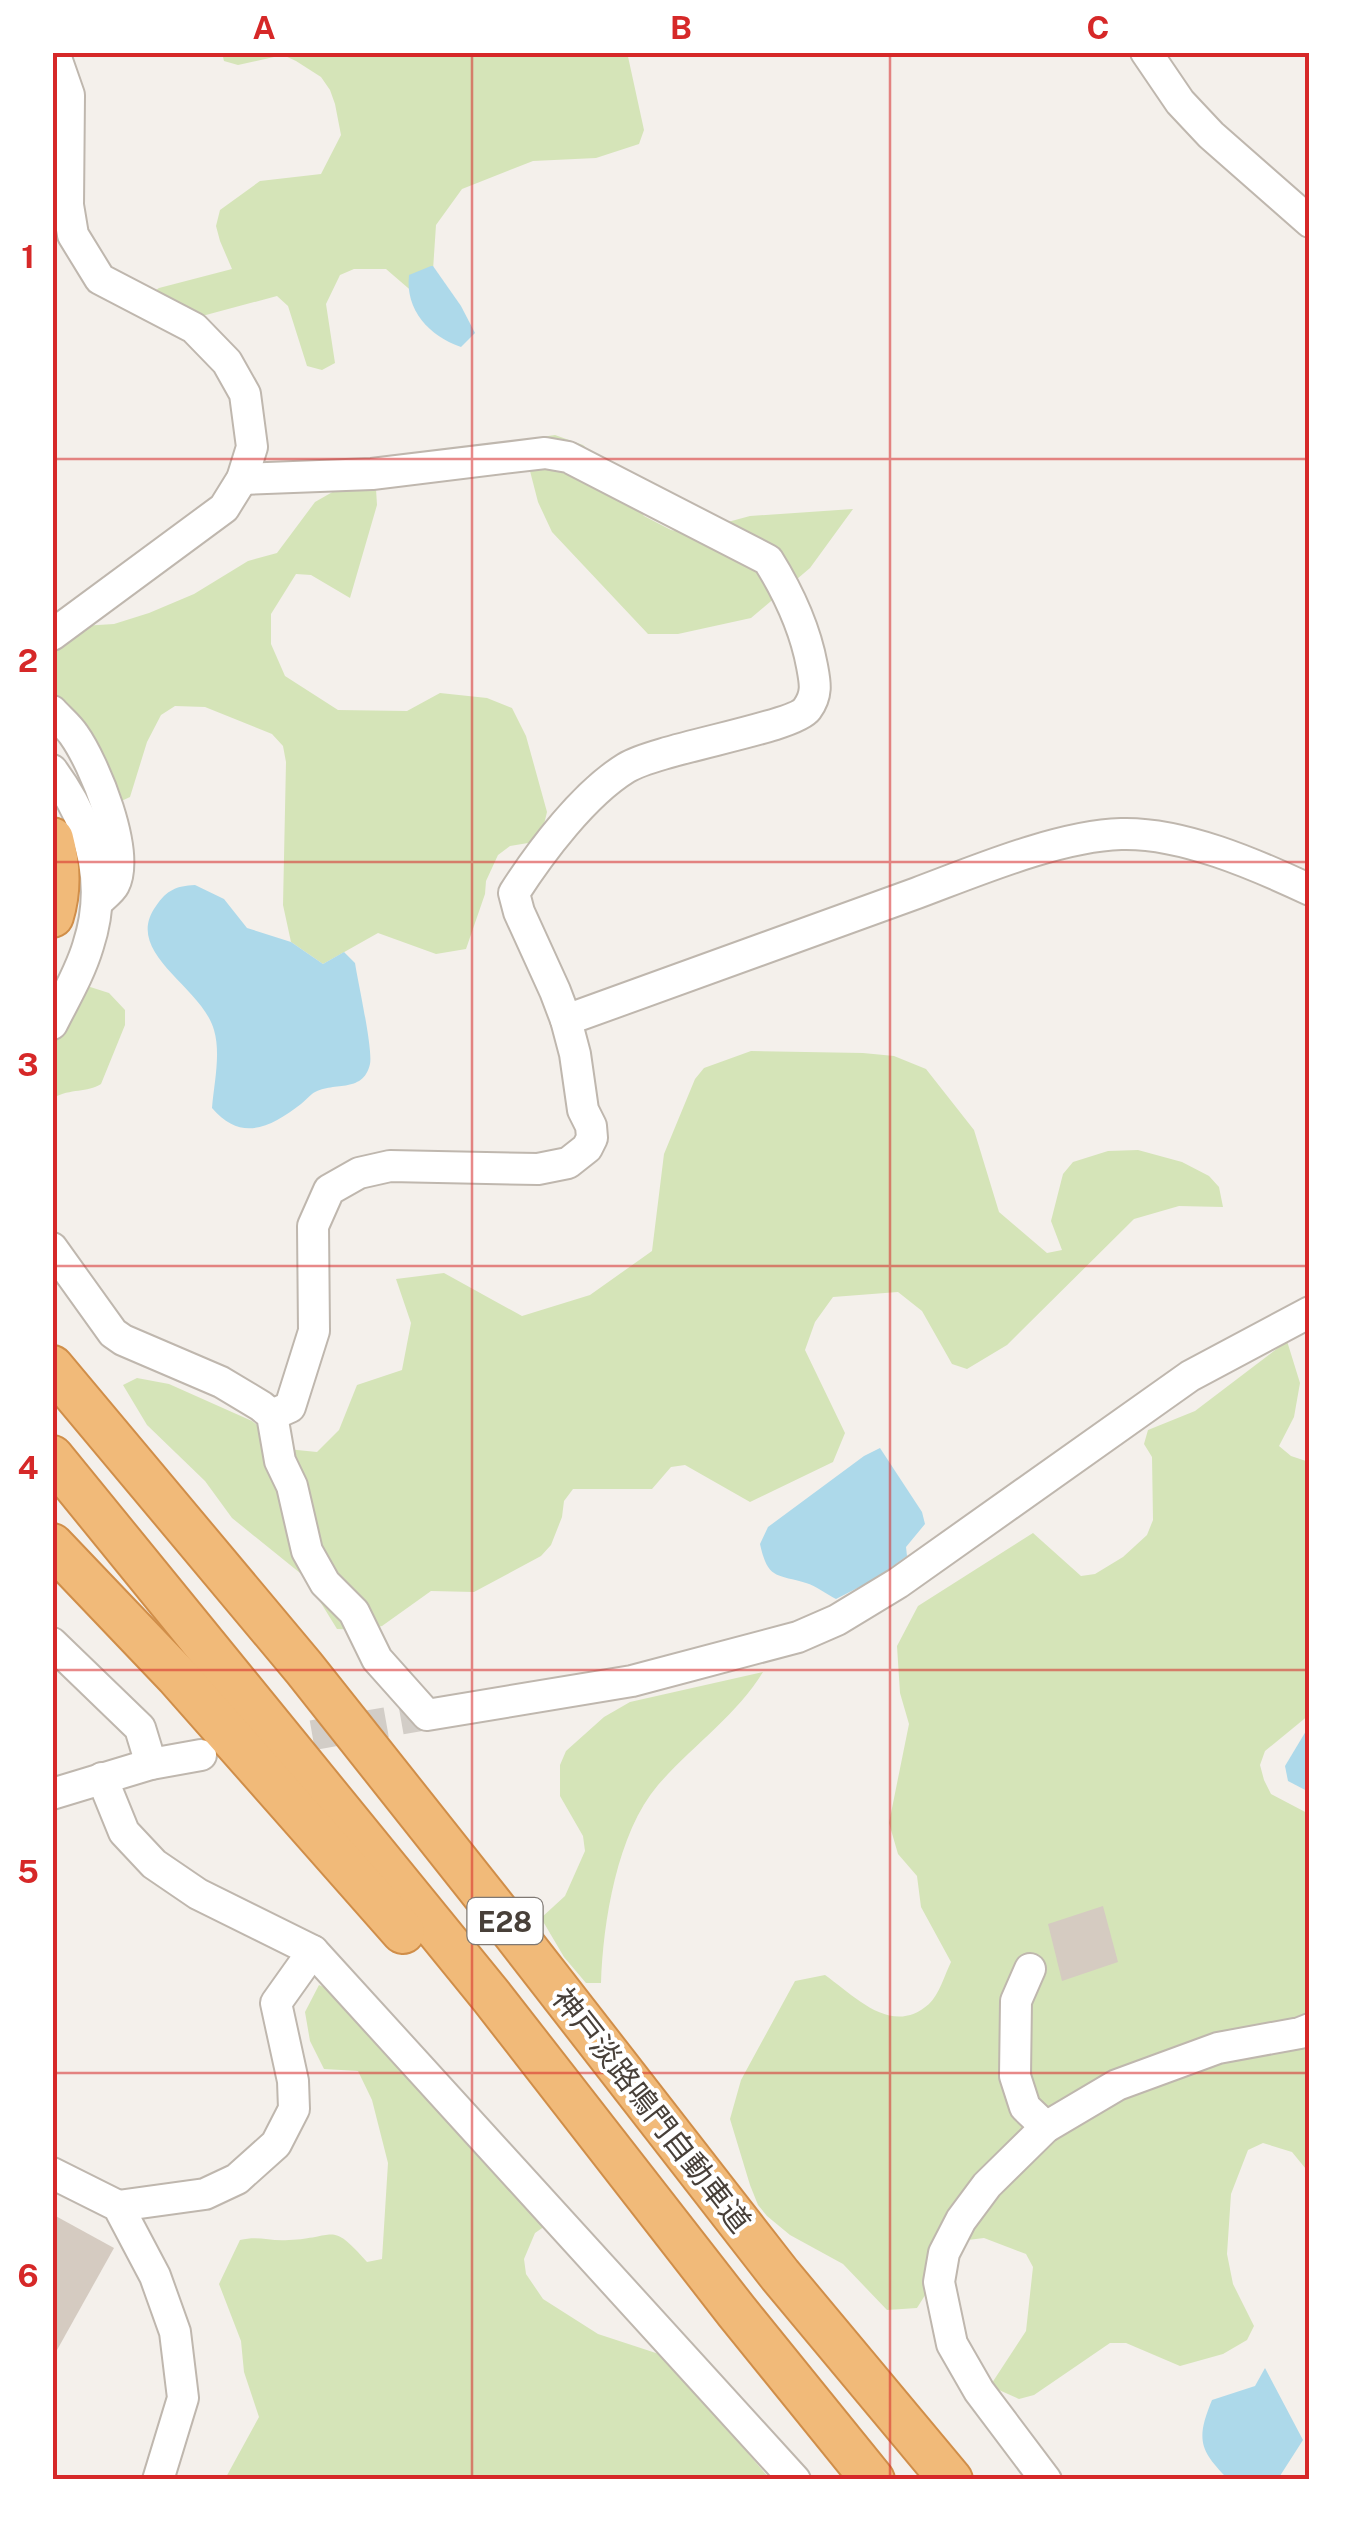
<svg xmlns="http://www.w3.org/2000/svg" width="1362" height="2532" font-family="'Public Sans','Noto Sans JP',sans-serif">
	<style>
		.green { fill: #d5e4b8 }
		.water { fill: #add9ea }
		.building { fill: #d5cbc1 }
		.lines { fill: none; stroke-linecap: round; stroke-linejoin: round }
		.minor-tunnel { stroke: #d2cdc7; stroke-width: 30; stroke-dasharray: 30 15; stroke-linecap: butt }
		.minor-casing { stroke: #bfb7ae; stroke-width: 34 }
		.highway-casing { stroke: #d08e49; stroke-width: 46 }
		.minor { stroke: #fff; stroke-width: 30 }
		.highway { stroke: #f1ba79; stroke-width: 42 }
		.grid { fill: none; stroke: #d62828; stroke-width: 2.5; stroke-opacity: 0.55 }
		.labels { text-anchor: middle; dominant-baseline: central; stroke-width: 8; stroke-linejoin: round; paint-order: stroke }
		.shield { fill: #fff; stroke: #7f7974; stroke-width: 2.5 }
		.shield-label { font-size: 28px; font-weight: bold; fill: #484039 }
		.street-label { font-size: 30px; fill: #484039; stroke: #fff }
		.neatline { fill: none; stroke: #d62828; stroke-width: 4 }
		.grid-label { font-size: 32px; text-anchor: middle; font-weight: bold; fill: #d62828 }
	</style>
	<rect width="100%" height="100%" fill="#f4f0eb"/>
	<g class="green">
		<polygon points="627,52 644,130 639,144 596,158 533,161 462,189 436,225 433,270 415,294 386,269 354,269 340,275 326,304 335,363 322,370 307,366 288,306 277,296 191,319 133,305 159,288 232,269 220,241 216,226 220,210 260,181 321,174 341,135 335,104 330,90 321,77 296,61 283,55 238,65 224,61 222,53"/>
		<polygon points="555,435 583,445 606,465 644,516 671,530 687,533 750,516 853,509 810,568 751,618 678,634 648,634 552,532 538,502 522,440"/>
		<polygon points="360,483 376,489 377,505 350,598 311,575 296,574 271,614 271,644 285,676 338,710 407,711 440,693 487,698 512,708 526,736 547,812 540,841 510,846 498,855 486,881 485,894 466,949 436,954 378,933 323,964 291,942 283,905 286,762 283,746 272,734 205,707 175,706 161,715 147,742 130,797 117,803 80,720 53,693 52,652 82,626 114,624 149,613 194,594 248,561 277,553 315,502 343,486"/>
		<path d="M84,985L109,993L125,1010V1025L101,1084C87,1093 71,1088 53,1098V1037Z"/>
		<polygon points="751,1051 863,1053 894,1056 926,1069 974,1130 999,1212 1047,1253 1062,1250 1051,1221 1063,1174 1073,1162 1108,1151 1138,1150 1182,1162 1209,1176 1219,1187 1223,1207 1179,1206 1134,1219 1007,1345 967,1369 952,1364 922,1311 898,1292 833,1297 815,1322 805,1350 845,1433 833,1462 750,1502 685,1465 671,1467 652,1489 573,1489 564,1501 562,1517 551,1545 541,1556 474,1592 431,1591 382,1626 367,1630 337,1629 305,1577 232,1518 205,1481 147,1425 123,1385 137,1378 169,1384 252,1421 287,1449 317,1452 339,1430 357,1385 402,1370 411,1323 396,1279 444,1273 522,1316 590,1295 652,1251 664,1154 695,1079 704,1068"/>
		<path d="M1287,1341L1300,1383L1294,1417L1279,1446L1291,1456L1309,1462V1715L1265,1751L1260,1765L1264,1780L1271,1794L1309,1814L1310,2174L1292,2152L1263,2143L1248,2150L1231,2194L1227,2254L1233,2284L1254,2326L1247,2340L1223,2354L1180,2366L1126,2343H1110L1034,2395L1019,2399L990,2386L1026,2331L1033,2267L1026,2254L984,2238L944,2243L934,2281L917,2308L887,2310L843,2264L790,2235L767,2216L758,2205L750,2185L730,2119L741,2080L795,1981L825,1975C856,1997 892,2037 929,2004C939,1995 945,1974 951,1962L921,1907L917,1876L898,1854L889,1823L909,1724L900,1693L897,1646L918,1606L1033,1533L1081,1576L1095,1574L1123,1557L1147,1535L1153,1520L1152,1457L1144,1444L1148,1430L1195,1411Z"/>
		<path d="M763,1672C736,1716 692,1746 658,1785C617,1833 603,1922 601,1983H586L564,1957L541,1918L565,1896L585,1851L583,1836L560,1796V1765L566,1751L604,1717L630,1702Z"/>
		<path d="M319,1985L347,1997L548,2224L535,2233L524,2259L526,2274L543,2299L598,2334L665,2356L770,2479H225L259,2417L244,2372L241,2341L219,2284L240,2240C260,2235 270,2242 289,2240C337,2238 330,2220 367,2262L382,2259L388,2163L372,2100L358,2071L324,2069L310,2041L305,2012Z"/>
	</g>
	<g class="water">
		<path d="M431,266H433L461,306L475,333L461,347C429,336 405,310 409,275Z"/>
		<path d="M195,885L224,899L247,928L291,942L323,964L344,952L355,963C358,982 373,1049 370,1064C363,1095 332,1080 312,1094C308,1097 305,1101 301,1104C270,1128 241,1142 212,1108C214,1083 221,1054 214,1030C202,986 122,953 156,906C167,890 176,886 195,885Z"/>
		<path d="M880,1448L922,1512L925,1524L906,1547L907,1556L875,1579L836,1599C826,1594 816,1586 806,1583C776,1574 768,1580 760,1544L768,1527L864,1456Z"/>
		<polygon points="1309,1726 1310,1727 1309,1792 1288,1781 1285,1766"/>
		<path d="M1265,2368L1303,2440L1278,2479H1228C1199,2450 1196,2439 1212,2400L1255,2386Z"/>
	</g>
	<g class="building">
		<polygon points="1103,1906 1118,1962 1062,1981 1048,1924"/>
		<polygon points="52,2214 114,2248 52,2359"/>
	</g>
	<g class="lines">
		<polyline class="minor-tunnel" points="268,1743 427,1715"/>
		<g class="minor-casing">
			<g id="minor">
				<polyline points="1146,52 1180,102 1211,135 1310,222"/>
				<path d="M242,479L372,474L545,453L568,457L768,560C788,592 805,628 812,666C815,682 818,694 807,709C793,728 659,748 626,768C584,794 541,851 514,893L519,912L555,991L566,1020L575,1054L583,1110L591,1126L592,1138L587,1148L568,1163L538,1169L390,1166L359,1173L329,1190L313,1226L314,1331L290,1407L272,1415"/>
				<polyline points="52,635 224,508 242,479 252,447 245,394 227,362 194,328 100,279 73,235 68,205 69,95 54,52"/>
				<path d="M52,711C59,719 68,726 74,735C94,763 131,852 114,885C111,891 102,897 97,902"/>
				<path d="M52,770C91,823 109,882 88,946C80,973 65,998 52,1024"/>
				<path d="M566,1020C682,977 799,935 917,893C976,871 1058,836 1121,834C1181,832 1255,864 1310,890"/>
				<polyline points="52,1248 113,1333 123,1340 221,1382 261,1406 272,1415 280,1461 292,1486 307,1551 325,1583 354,1612 377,1659 427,1715 632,1681 798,1637 837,1620 898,1583 1190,1376 1310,1312"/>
				<polyline points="52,1643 140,1728 151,1764"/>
				<polyline points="102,1778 124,1832 154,1864 198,1894 313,1951 795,2480"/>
				<polyline points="52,1794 151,1764 201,1755"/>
				<polyline points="1030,1969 1016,2001 1015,2076 1025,2107 1046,2127"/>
				<polyline points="52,2173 118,2206 155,2276 175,2332 183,2398 158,2480"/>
				<polyline points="118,2206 205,2194 237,2179 276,2144 294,2109 293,2081 276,2003 313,1951"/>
				<polyline points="1046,2480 979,2391 952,2344 939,2282 944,2253 961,2220 987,2185 1046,2127 1117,2085 1218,2048 1300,2033 1310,2029"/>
			</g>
		</g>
		<g class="highway-casing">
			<g id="highway">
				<path d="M52,839C59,865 60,890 52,916"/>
				<polyline points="52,1367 304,1668 507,1924 780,2275 951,2480"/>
				<polyline points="52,1457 491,1996 737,2312 873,2480"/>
				<polyline points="52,1545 177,1676 403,1932"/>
			</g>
		</g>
		<use href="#minor" class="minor"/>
		<use href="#highway" class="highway"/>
	</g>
	<path class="grid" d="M472,52V2480M890,52V2480M52,459H1310M52,862H1310M52,1266H1310M52,1670H1310M52,2073H1310"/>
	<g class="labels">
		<rect class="shield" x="467.5" y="1898" width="75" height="46" rx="8"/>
		<g class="shield-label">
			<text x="505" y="1921">E28</text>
		</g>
		<g class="street-label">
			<text transform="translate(652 2110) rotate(52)">神戸淡路鳴門自動車道</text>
		</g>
	</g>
	<rect width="1362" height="2532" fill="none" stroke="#ffffff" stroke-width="110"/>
	<rect x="55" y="55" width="1252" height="2422" class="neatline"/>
	<g class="grid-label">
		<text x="264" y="39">A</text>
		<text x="681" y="39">B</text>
		<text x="1098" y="39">C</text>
		<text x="28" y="268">1</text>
		<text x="28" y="672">2</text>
		<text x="28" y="1076">3</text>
		<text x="28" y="1479">4</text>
		<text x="28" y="1883">5</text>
		<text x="28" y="2287">6</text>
	</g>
</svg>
